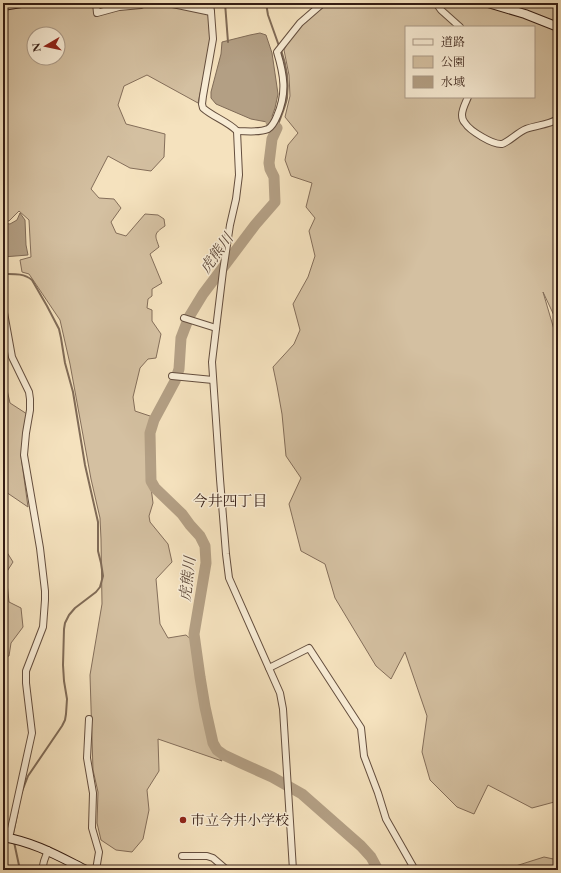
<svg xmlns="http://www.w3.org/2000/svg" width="561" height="873" font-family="'EB Garamond','Noto Serif JP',serif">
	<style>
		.green { fill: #d4c0a1; stroke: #846e5a; fill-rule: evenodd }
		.water { fill: #b39f84; stroke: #806b57 }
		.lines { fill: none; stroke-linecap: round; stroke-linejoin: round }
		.stream { stroke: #806b57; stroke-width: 2 }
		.river { stroke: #b39f84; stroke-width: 11 }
		.minor-casing { stroke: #644e3e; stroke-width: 8 }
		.secondary-casing { stroke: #341c13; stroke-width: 10 }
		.minor { stroke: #f8ecd5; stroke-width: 6 }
		.secondary { stroke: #f8ecd5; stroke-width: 8 }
		.poi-dot { fill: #8f2418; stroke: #f8ecd5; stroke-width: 1.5 }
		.labels { text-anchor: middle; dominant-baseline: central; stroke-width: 3; stroke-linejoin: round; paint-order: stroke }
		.poi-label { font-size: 14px; fill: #341c13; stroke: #f8ecd5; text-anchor: start }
		.water-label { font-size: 15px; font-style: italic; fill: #604a3b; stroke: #f8ecd5 }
		.neighbourhood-label { font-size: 15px; fill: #341c13; stroke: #f8ecd5 }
	</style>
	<rect width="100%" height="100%" fill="#f5e2be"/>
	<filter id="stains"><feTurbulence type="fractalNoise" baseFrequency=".005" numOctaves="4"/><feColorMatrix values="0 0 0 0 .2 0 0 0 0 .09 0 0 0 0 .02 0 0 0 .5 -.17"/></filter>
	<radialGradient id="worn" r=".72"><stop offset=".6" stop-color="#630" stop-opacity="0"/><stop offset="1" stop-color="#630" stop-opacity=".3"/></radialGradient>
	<g class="green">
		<path d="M3,3H206L208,6L210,39L205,71L198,103L147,75L124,86L118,105L126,124L165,134L164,157L151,171L130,168L108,156L91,189L99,198L114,199L121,208L111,222L116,233L126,236L145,214L158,215L164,219L165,226C153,234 155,235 159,247L150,254L162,283L152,289V296L148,299L147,308L152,310V321L161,334L156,358L148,359L140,368L133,397L135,411L153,417L149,431V472L153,503L149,516L150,522L168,544L172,562L156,579L160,624L168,638L186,635L193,641L202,697L212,746L222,761L158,739L159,771L147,790L149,810L143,839L132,852L116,850L101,840L97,823L98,792L93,770L90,675L102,604L101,539L100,518L91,479L70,364L60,320L29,274L22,272L20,260L31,257L29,220L19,211L9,221L3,220ZM34,34H58V58H34Z"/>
		<path d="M331,3H558V324L543,292L558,343V801L532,808L488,785L474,814L457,807L430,780L422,752L427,716L405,652L391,679L376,666L335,598L325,564L301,551L289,504L301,478L286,456L282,414L277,386L273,367L294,344L300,330L293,304L308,277L315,256L309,231L315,218L306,207L312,183L291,176L285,160L288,145L298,133L285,117L290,96L289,75L284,50L291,36L312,14ZM406,27H534V97H406Z"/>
		<polygon points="3,372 10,403 27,414 21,456 28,507 3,490"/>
		<polygon points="3,546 13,562 6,573 9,602 21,608 23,627 11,643 9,656 3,657"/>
		<polygon points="544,857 558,860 558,870 503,870"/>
	</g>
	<g class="water">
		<polygon points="260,33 266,35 272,53 278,94 275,108 271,119 272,120 270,123 268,121 267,122 251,119 216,104 211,98 211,92 221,54 222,42 250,35"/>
		<polygon points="20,213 25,220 26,245 28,255 3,257 3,223 10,224 17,220"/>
	</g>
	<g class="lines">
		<g class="stream">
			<polyline points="225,3 228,42"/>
			<polyline points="266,3 268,15 279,46"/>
			<path d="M277,128C280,118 285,108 287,98C289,82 286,64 281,50"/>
			<path d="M3,274C13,274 24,273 32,280L47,306L59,329L61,338L65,363L73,392L85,465L98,522V551L101,563L103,576L100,587L96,592L75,608L69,615L65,623L64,629L63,665L64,681L67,699L66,714L65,720L62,726L28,776L21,794"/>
			<polyline points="14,838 13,834 18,810"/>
			<polyline points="14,842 20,870"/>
		</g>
		<polyline class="river" points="271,122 277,128 272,139 269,163 270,169 274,177 275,202 255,225 203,294 189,317 181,338 179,369 175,381 154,420 150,433 151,481 155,488 182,514 190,525 200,536 205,546 206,563 194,634 200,677 205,707 213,743 217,750 224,755 241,763 272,777 302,794 361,846 371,857 378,870"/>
		<g class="minor-casing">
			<g id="minor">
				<polyline points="96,3 97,13 119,7 141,5 145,3"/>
				<polyline points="168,3 211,12"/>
				<path d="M210,3L211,12L213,39L203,96L202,104L203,108C213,117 227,121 237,131C247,131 259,133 268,129C273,126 275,121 277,116C287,93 284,75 277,52L300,23L323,3"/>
				<polyline points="436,3 441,10 460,27"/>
				<path d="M468,97C466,102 462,109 462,115C462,118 463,121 465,123C470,131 493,145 502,144C509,142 518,132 526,129C537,125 548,125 558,119"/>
				<polyline points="237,131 239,175 236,199 230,225 223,271 212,362 220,479 226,554 229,578 280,693 283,709 293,870"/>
				<polyline points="3,307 12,357 29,392 30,399 30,410 26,433 24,455 40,548 45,591 45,600 43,627 26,671 26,683 32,733 9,838"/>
				<polyline points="184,318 216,328"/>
				<polyline points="172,376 213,380"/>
				<polyline points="269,668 309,648 361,728 364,756 378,793 386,819 415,870"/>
				<polyline points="89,719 87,758 93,793 92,828 99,852 96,870"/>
				<polyline points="182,856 207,856 213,858 227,870"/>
				<polyline points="42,870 44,861 48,850"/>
			</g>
		</g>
		<g class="secondary-casing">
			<g id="secondary">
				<polyline points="488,3 525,14 558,27"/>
				<polyline points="3,6 21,3"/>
				<path d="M3,837C34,842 58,856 86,870"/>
			</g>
		</g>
		<use href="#minor" class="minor"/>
		<use href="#secondary" class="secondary"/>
	</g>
	<circle class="poi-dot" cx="183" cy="820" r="4"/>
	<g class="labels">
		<g class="poi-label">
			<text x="191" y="820">市立今井小学校</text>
		</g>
		<g class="water-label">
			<text transform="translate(216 253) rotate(-54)">虎熊川</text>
			<text transform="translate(187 579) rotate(-83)">虎熊川</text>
		</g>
		<g class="neighbourhood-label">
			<text x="230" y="500">今井四丁目</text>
		</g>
	</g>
	<rect width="561" height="873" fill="none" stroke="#f5e2be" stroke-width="16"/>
	<rect x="4" y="4" width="553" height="865" fill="none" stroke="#341c13" stroke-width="2"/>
	<rect x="8" y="8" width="545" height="857" fill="none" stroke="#341c13"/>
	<rect x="405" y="26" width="130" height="72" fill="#f8ecd5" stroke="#aa9987"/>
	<rect x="413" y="39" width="20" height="6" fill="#f8ecd5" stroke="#aa9987"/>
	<text x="441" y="46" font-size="12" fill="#341c13">道路</text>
	<rect x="413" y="56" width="20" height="12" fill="#d4c0a1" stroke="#aa9987"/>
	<text x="441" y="66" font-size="12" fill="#341c13">公園</text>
	<rect x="413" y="76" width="20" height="12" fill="#b39f84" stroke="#aa9987"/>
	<text x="441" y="86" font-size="12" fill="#341c13">水域</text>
	<g transform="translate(46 46) rotate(261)"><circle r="19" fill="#f8ecd5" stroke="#aa9987"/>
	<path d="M0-3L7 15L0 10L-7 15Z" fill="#8f2418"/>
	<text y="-6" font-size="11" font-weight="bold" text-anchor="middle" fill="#341c13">N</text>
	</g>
	<rect width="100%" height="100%" filter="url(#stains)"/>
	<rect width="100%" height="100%" fill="url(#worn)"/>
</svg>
